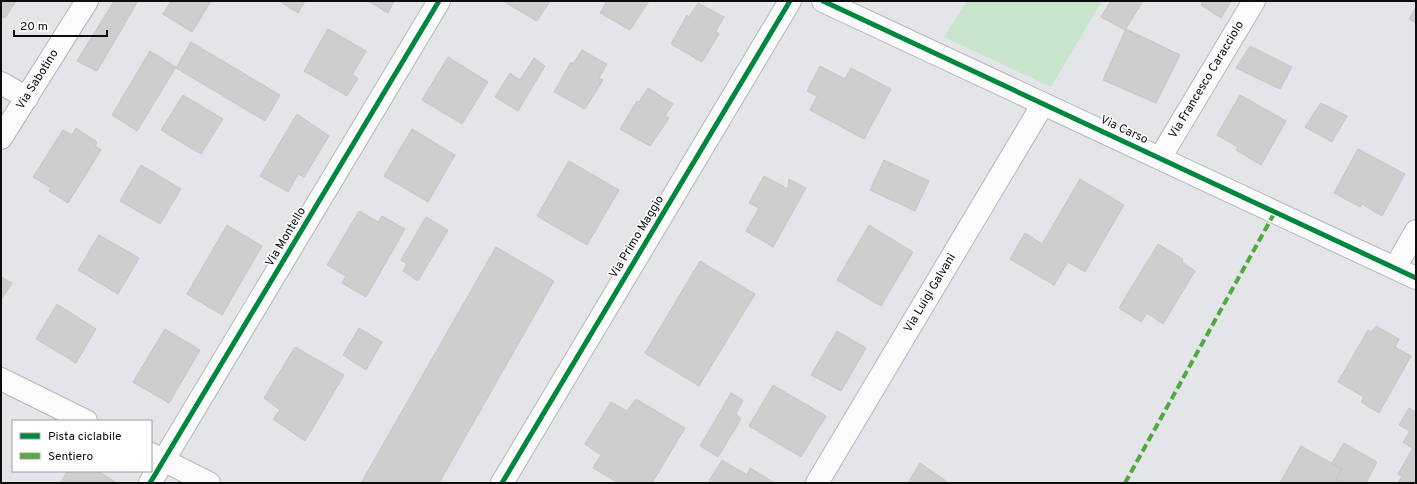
<svg xmlns="http://www.w3.org/2000/svg" width="1417" height="484" font-family="Overpass,sans-serif">
	<style>
		.green { fill: #c8e5cc }
		.building { fill: #cecece; stroke: #c5c5c5 }
		.lines { fill: none; stroke-linecap: round; stroke-linejoin: round }
		.street-casing { stroke: #b5b7b9; stroke-width: 24 }
		.secondary-casing { stroke: #b5b7b9; stroke-width: 24 }
		.street { stroke: #fbfbfc; stroke-width: 22 }
		.secondary { stroke: #fbfbfc; stroke-width: 22 }
		.quiet { stroke: #50a841; stroke-width: 4; stroke-dasharray: 8 4; stroke-linecap: butt }
		.cycleway-casing { stroke: #fff; stroke-width: 8 }
		.cycleway { stroke: #00873e; stroke-width: 5 }
		.labels { text-anchor: middle; dominant-baseline: central; stroke-width: 3; stroke-linejoin: round; paint-order: stroke }
		.street-label { font-size: 12px; fill: #0a0c0e; stroke: #fff }
	</style>
	<rect width="100%" height="100%" fill="#e3e5e8"/>
	<polygon class="green" points="967,1 1102,1 1051,87 944,37"/>
	<g class="building">
		<polygon points="1,1 16,1 5,18 1,16"/>
		<polygon points="114,1 138,1 97,71 77,61"/>
		<polygon points="171,1 211,1 192,32 163,14"/>
		<polygon points="279,1 305,1 298,13"/>
		<polygon points="368,1 394,1 388,13"/>
		<polygon points="503,1 550,1 537,21"/>
		<polygon points="607,1 649,1 630,30 600,13"/>
		<polygon points="1111,1 1143,1 1125,30 1101,17"/>
		<polygon points="1203,1 1231,1 1221,18 1201,5"/>
		<polygon points="698,3 724,17 716,31 719,34 702,62 671,44 687,15 689,17"/>
		<polygon points="1416,7 1416,23 1409,19"/>
		<polygon points="328,29 366,51 352,75 358,78 347,96 304,71"/>
		<polygon points="1126,29 1180,55 1156,103 1103,80"/>
		<polygon points="191,42 280,95 265,121 176,68"/>
		<polygon points="1250,46 1292,67 1280,89 1236,68"/>
		<polygon points="582,50 607,64 599,78 603,80 585,109 554,92 571,62 573,64"/>
		<polygon points="150,51 176,67 137,131 112,115"/>
		<polygon points="448,57 488,82 462,124 422,100"/>
		<polygon points="534,58 545,66 518,111 495,97 510,73 520,80"/>
		<polygon points="820,66 845,79 851,68 891,89 864,139 810,110 817,96 807,91"/>
		<polygon points="648,88 673,104 665,116 669,118 650,146 620,129 637,101 639,102"/>
		<polygon points="183,95 223,119 201,154 161,130"/>
		<polygon points="1240,95 1286,121 1261,165 1236,150 1238,147 1217,135"/>
		<polygon points="1321,103 1347,116 1332,142 1305,127"/>
		<polygon points="297,114 329,136 304,177 298,174 288,192 260,176"/>
		<polygon points="76,128 97,142 95,146 101,150 68,203 49,191 51,188 33,177 63,130 72,135"/>
		<polygon points="412,129 455,155 428,202 384,176"/>
		<polygon points="1358,149 1405,174 1382,216 1362,204 1360,207 1334,193"/>
		<polygon points="884,160 929,181 915,211 870,190"/>
		<polygon points="569,161 619,190 587,245 537,216"/>
		<polygon points="141,165 181,189 160,224 120,201"/>
		<polygon points="764,176 788,189 789,179 806,188 773,247 746,231 759,208 749,203"/>
		<polygon points="1080,179 1124,205 1085,272 1068,262 1054,285 1010,259 1025,233 1042,244"/>
		<polygon points="359,211 378,222 382,216 405,229 366,297 342,283 346,276 327,265"/>
		<polygon points="426,217 448,230 418,281 403,271 407,264 401,260"/>
		<polygon points="227,225 262,246 222,315 187,294"/>
		<polygon points="869,225 913,252 881,306 837,280"/>
		<polygon points="99,235 139,258 118,294 78,270"/>
		<polygon points="1158,244 1183,259 1182,262 1195,271 1163,324 1147,313 1141,322 1119,308"/>
		<polygon points="496,247 554,281 439,483 361,483"/>
		<polygon points="700,261 755,294 699,386 645,353"/>
		<polygon points="1,277 12,283 1,300"/>
		<polygon points="57,304 96,329 76,363 36,339"/>
		<polygon points="1376,326 1399,339 1395,347 1411,356 1379,413 1361,402 1364,397 1338,382 1368,330 1372,332"/>
		<polygon points="359,328 382,342 366,370 343,355"/>
		<polygon points="165,329 200,350 169,403 133,382"/>
		<polygon points="837,331 866,348 841,391 811,375"/>
		<polygon points="295,347 344,375 305,441 273,419 280,410 264,398"/>
		<polygon points="773,385 826,416 801,457 749,426"/>
		<polygon points="731,393 743,400 736,414 741,419 718,457 700,446"/>
		<polygon points="636,399 685,428 652,483 619,483 593,468 601,455 585,444 611,402 627,411"/>
		<polygon points="1409,408 1416,412 1416,450 1403,442 1410,431 1399,425"/>
		<polygon points="1344,443 1377,462 1366,483 1342,483 1336,479 1342,469 1332,463"/>
		<polygon points="1301,446 1342,469 1336,479 1340,483 1280,483"/>
		<polygon points="1413,448 1416,450 1416,483 1398,483 1402,476 1398,474"/>
		<polygon points="722,460 747,475 750,468 775,483 712,483 709,481"/>
		<polygon points="920,463 949,483 908,483"/>
		<polygon points="68,471 99,471 99,472 117,483 60,483"/>
	</g>
	<g class="lines">
		<g class="street-casing">
			<g id="street">
				<polyline points="823,1 1416,278"/>
				<polyline points="1,83 27,98"/>
				<path id="s1" d="M1160,158L1254,1"/>
				<polyline points="1395,268 1416,231"/>
				<polyline points="1,379 86,421"/>
				<polyline points="151,454 209,483"/>
				<polyline points="150,483 439,1"/>
				<polyline points="502,483 790,1"/>
				<path id="s2" d="M817,483L1043,104"/>
			</g>
		</g>
		<g class="secondary-casing">
			<g id="secondary">
				<path id="s3" d="M1,138L87,1"/>
			</g>
		</g>
		<use href="#street" class="street"/>
		<use href="#secondary" class="secondary"/>
		<polyline class="quiet" points="1125,483 1275,212"/>
		<g class="cycleway-casing">
			<g id="cycleway">
				<polyline points="823,1 1416,278"/>
				<polyline points="150,483 439,1"/>
				<polyline points="502,483 790,1"/>
			</g>
		</g>
		<use href="#cycleway" class="cycleway"/>
	</g>
	<g class="labels">
		<g class="street-label">
			<text stroke="none"><textPath href="#s3" startOffset="69">Via Sabotino</textPath></text>
			<text stroke="none"><textPath href="#s1" startOffset="91">Via Francesco Caracciolo</textPath></text>
			<text transform="translate(1124 130) rotate(25)">Via Carso</text>
			<text transform="translate(286 237) rotate(-59)">Via Montello</text>
			<text transform="translate(637 237) rotate(-59)">Via Primo Maggio</text>
			<text stroke="none"><textPath href="#s2" startOffset="221">Via Luigi Galvani</textPath></text>
		</g>
	</g>
	<rect width="1417" height="484" fill="none" stroke="#0a0c0e" stroke-width="4"/>
	<rect x="12" y="420" width="140" height="52" fill="#ffffff" stroke="#9d9e9f"/>
	<rect x="20" y="433" width="20" height="6" fill="#00873e" stroke="#9d9e9f"/>
	<text x="48" y="440" font-size="12" fill="#0a0c0e">Pista ciclabile</text>
	<rect x="20" y="453" width="20" height="6" fill="#50a841" stroke="#9d9e9f"/>
	<text x="48" y="460" font-size="12" fill="#0a0c0e">Sentiero</text>
	<path d="M14 30v6h93v-6" fill="none" stroke="#0a0c0e" stroke-width="2"/>
	<text x="20" y="30" font-size="12" fill="#0a0c0e" stroke="#ffffff" stroke-width="3" paint-order="stroke">20 m</text>
</svg>
